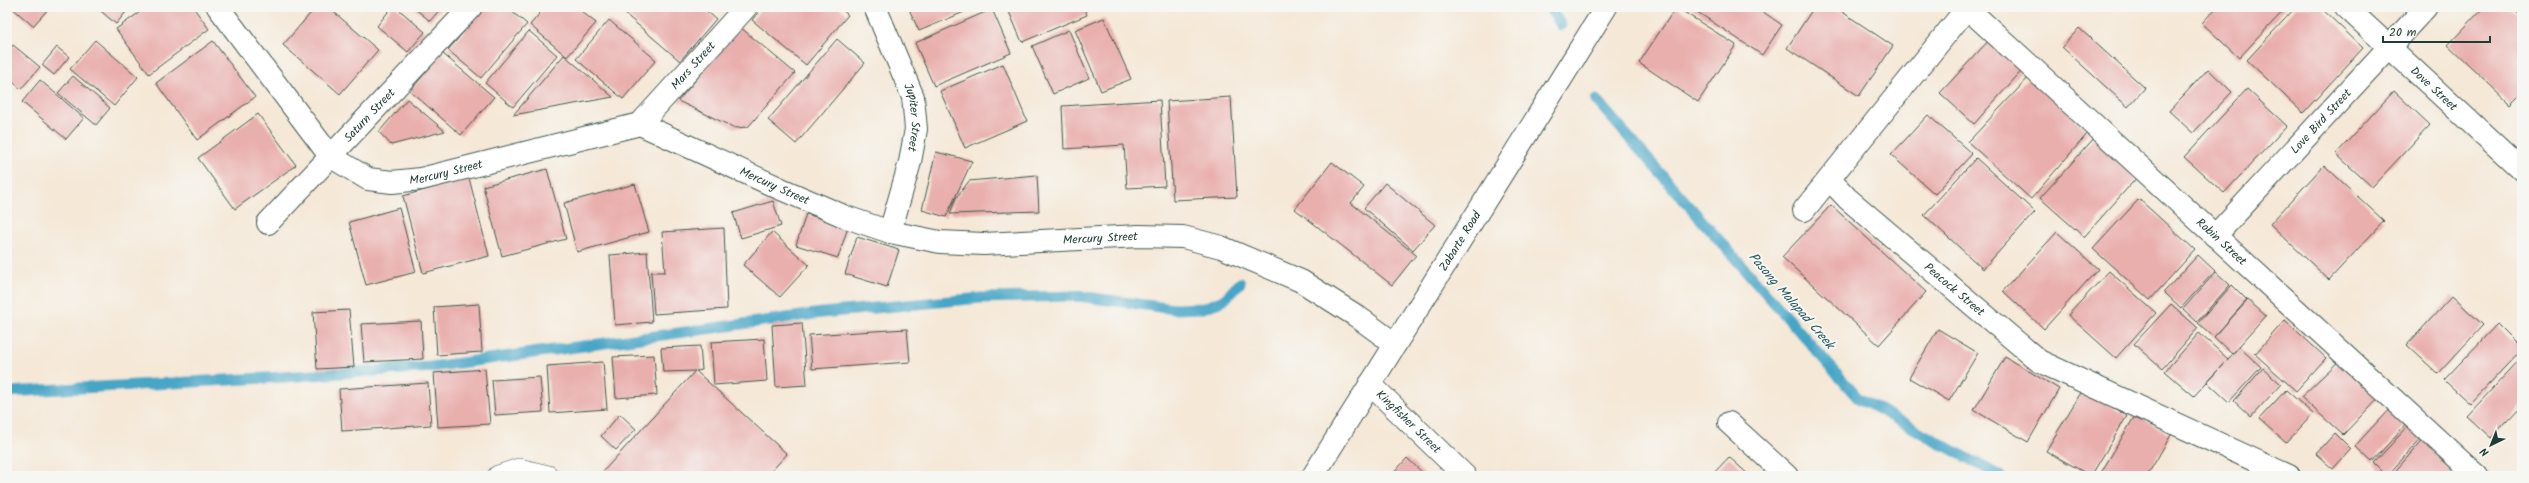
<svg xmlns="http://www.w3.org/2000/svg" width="2529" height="483" font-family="Kalam,sans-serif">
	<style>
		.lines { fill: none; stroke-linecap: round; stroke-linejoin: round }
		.stream { stroke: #47a5c6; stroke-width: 11 }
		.building { fill: #e9afad }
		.service-casing { stroke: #3f574c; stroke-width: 22 }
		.minor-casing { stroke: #3f574c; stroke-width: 24 }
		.secondary-casing { stroke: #3f574c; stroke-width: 24 }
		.service { stroke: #fff; stroke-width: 21 }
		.minor { stroke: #fff; stroke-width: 22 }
		.secondary { stroke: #fff; stroke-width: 22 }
		.labels { text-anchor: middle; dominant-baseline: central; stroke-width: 4; stroke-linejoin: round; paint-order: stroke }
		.street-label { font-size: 12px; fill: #1f3d34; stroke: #f6f6f2 }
		.water-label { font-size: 13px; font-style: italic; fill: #2b5c60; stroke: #f6f6f2 }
	</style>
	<rect width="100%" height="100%" fill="#f6f6f2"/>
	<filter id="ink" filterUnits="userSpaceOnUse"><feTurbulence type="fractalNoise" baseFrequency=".025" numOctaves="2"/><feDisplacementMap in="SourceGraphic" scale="8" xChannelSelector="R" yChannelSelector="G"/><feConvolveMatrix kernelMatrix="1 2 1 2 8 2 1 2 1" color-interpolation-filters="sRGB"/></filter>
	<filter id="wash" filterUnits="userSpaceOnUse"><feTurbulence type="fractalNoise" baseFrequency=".012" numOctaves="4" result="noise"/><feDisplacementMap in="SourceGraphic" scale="16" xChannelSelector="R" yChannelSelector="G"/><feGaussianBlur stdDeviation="0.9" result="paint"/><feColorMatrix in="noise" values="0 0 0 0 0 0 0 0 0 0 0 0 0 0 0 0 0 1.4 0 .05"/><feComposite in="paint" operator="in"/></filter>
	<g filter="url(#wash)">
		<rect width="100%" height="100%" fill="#f5e8d7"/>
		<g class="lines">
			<g class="stream">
				<polyline points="1549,7 1561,25"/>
				<polyline points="1596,100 1858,398 2000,476"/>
				<polyline points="7,392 283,377 431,367 822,313 981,298 1078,296 1175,309 1203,308 1224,300 1240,283"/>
			</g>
		</g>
		<g id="blocks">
			<g class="building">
				<polygon points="11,7 50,7 33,26"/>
				<polygon points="96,7 130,7 116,24"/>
				<polygon points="147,7 193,7 209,29 149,74 116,29"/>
				<polygon points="316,7 328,7 378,50 340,94 283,45"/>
				<polygon points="392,7 396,7 425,32 408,52 377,26"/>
				<polygon points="413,7 442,7 430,21"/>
				<polygon points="485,7 506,7 527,24 481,78 448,50"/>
				<polygon points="545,7 576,7 596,23 567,57 530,25"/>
				<polygon points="617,7 702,7 716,19 680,61"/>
				<polygon points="763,7 839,7 848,15 806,65 752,20"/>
				<polygon points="908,7 976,7 919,31"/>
				<polygon points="1007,7 1084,7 1087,15 1022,42"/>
				<polygon points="1676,7 1736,45 1698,102 1639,63"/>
				<polygon points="1690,7 1756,7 1782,25 1762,55"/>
				<polygon points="1814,7 1835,7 1893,46 1859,96 1787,48"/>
				<polygon points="2217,7 2287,7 2239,58 2202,23"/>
				<polygon points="2296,7 2320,7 2363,48 2303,113 2247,60"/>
				<polygon points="2484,7 2511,7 2522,17 2522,92 2510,104 2448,45"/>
				<polygon points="992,9 1011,53 934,86 915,43"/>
				<polygon points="1104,18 1131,79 1101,91 1075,30"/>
				<polygon points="609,20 656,60 623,99 576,59"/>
				<polygon points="740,27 795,73 748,127 735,128 678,101"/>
				<polygon points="2079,28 2145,88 2128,107 2062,47"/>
				<polygon points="1069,30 1089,78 1053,94 1032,46"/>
				<polygon points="529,31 557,55 513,107 485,83"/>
				<polygon points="1992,37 2025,67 1974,124 1940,93"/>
				<polygon points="837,39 865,63 796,144 768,120"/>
				<polygon points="95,40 138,77 114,106 70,69"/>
				<polygon points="213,41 255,97 197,140 156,83"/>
				<polygon points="13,45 40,67 21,89 7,77 7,53"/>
				<polygon points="57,47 69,57 54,75 42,65"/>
				<polygon points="442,53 494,97 461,135 410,91"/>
				<polygon points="564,55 613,97 513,115 527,99"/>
				<polygon points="1003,64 1027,121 965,148 940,91"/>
				<polygon points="2208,69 2232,92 2193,133 2169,111"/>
				<polygon points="2032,74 2088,133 2031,199 1968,142"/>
				<polygon points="73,76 110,108 96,125 58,93"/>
				<polygon points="40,80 84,118 66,139 22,102"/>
				<polygon points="2247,89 2287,126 2224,193 2184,157"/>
				<polygon points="2394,91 2430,125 2372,187 2336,154"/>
				<polygon points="1231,97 1237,197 1173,200 1167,101"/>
				<polygon points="407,99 445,131 391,145 379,132"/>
				<polygon points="1160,100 1165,186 1127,188 1124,145 1064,149 1062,106"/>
				<polygon points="258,114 296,165 235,209 198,158"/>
				<polygon points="1928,115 1972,154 1935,194 1891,155"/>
				<polygon points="2097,135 2140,174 2084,237 2040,198"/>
				<polygon points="936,152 972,161 946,217 922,210"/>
				<polygon points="1976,158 2035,212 1983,269 1924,215"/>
				<polygon points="1332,162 1364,187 1351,203 1416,255 1392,285 1295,209"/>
				<polygon points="2324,165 2384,221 2329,280 2270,224"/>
				<polygon points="547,169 566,239 502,256 483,186"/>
				<polygon points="1037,175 1039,211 950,214 956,198 969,181"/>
				<polygon points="469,178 489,256 423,273 403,196"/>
				<polygon points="1385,183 1435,225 1413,250 1364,208"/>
				<polygon points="635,184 649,232 577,252 564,203"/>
				<polygon points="2139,199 2195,250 2150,300 2093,249"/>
				<polygon points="773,201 781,226 741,238 733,213"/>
				<polygon points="1831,205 1926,292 1879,345 1782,257"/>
				<polygon points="399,208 416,272 366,285 349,222"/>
				<polygon points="806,214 848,227 838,258 796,245"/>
				<polygon points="724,228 727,309 654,314 651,272 665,272 662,232"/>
				<polygon points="772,232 809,265 780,297 743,265"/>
				<polygon points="2057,232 2098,269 2044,329 2003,291"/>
				<polygon points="857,237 899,250 887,287 845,274"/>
				<polygon points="647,252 652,322 615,325 610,255"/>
				<polygon points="2198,255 2215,271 2181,308 2164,292"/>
				<polygon points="2109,271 2156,313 2116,358 2068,315"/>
				<polygon points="2216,272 2230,285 2197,322 2183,309"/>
				<polygon points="2232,285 2247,300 2214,337 2198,323"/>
				<polygon points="2452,296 2483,325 2438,374 2407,345"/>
				<polygon points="2248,300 2266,316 2232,354 2214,337"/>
				<polygon points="479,304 482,352 437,355 434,307"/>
				<polygon points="2171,304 2198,328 2162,369 2134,344"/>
				<polygon points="349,310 354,367 317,369 313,312"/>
				<polygon points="2285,320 2326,358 2296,391 2255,354"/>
				<polygon points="421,321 423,359 364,362 361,324"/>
				<polygon points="802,323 807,385 776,387 772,325"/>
				<polygon points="2497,324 2522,349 2470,404 2444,380"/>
				<polygon points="907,329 910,362 812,369 809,335"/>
				<polygon points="1938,329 1978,353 1949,401 1909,378"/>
				<polygon points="2199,333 2228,359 2194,396 2165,371"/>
				<polygon points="764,339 767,381 714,385 711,342"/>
				<polygon points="700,346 702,370 696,371 787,454 767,476 599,476 695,371 663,372 661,348"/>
				<polygon points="2239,347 2261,367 2229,402 2207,382"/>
				<polygon points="654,355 657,395 616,398 613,357"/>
				<polygon points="2005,357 2059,389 2028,442 1974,410"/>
				<polygon points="2522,357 2522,405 2491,438 2467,416"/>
				<polygon points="2340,360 2380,396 2343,435 2301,397"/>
				<polygon points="603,362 607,409 550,413 547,366"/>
				<polygon points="2263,368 2281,384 2251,417 2234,401"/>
				<polygon points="485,369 490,424 438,427 434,373"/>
				<polygon points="540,377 543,412 495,415 492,380"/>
				<polygon points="428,383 431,425 342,431 339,389"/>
				<polygon points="2083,389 2127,416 2091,476 2046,451"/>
				<polygon points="2286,390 2313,414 2286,443 2259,419"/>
				<polygon points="2391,407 2408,422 2372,462 2355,446"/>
				<polygon points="620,414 636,429 616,450 601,436"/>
				<polygon points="2136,414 2171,435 2147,476 2099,476"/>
				<polygon points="2411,423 2424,435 2387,476 2374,463"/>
				<polygon points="2335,433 2351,449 2333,469 2316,454"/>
				<polygon points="2426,436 2464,476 2391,476"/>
				<polygon points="1729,457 1750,476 1711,476"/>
				<polygon points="1407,458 1426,476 1391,476"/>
			</g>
		</g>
	</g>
	<g filter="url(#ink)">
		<use href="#blocks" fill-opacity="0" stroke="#3f574c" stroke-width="1"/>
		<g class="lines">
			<g class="service-casing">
				<polyline id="service" points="498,476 519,469 548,476"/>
			</g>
			<g class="minor-casing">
				<g id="minor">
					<path id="s1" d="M218,7L330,156L368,179L392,182L421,179L640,124L781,189L846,217L890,232L940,242L984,244L1139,236L1183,237L1221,247L1301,281L1355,315L1395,344"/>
					<path id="s2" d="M875,7L913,97L916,129L910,162L890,232"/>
					<path id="s3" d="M1966,7L2477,476"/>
					<path id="s4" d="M2346,7L2522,170"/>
					<path id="s5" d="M640,124L746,7"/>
					<path id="s6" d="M1830,180L1848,199L2039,361L2289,476"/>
					<polyline points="1804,210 1967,8"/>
					<path id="s7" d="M268,223L471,7"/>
					<path id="s8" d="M2215,236L2426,7"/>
					<path id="s9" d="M1370,384L1465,476"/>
					<polyline points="1729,423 1787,476"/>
				</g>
			</g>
			<g class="secondary-casing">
				<g id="secondary">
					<path id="s10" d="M1313,476L1606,7"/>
				</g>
			</g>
			<use href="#service" class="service"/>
			<use href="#minor" class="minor"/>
			<use href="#secondary" class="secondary"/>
		</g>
	</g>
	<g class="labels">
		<g class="street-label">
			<text stroke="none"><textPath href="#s5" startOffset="79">Mars Street</textPath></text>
			<text stroke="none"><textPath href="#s4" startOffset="120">Dove Street</textPath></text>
			<text stroke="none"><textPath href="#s7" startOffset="148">Saturn Street</textPath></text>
			<text stroke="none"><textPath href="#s2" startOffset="118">Jupiter Street</textPath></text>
			<text stroke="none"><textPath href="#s8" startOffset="156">Love Bird Street</textPath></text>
			<text stroke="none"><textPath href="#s1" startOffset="310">Mercury Street</textPath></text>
			<text stroke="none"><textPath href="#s1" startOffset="658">Mercury Street</textPath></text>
			<text stroke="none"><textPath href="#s1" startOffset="994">Mercury Street</textPath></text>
			<text stroke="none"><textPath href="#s10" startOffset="277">Zabarte Road</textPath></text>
			<text stroke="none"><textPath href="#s3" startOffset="347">Robin Street</textPath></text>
			<text stroke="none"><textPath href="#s6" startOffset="166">Peacock Street</textPath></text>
			<text stroke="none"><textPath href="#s9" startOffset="54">Kingfisher Street</textPath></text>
		</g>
		<g class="water-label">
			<text transform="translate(1791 301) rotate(49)">Pasong Malapad Creek</text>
		</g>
	</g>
	<rect width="2529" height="483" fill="none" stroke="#f6f6f2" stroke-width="24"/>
	<g transform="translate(2491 445) rotate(223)" stroke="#f6f6f2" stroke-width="3" paint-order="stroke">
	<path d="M0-3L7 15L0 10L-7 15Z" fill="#1f3d34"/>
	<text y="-6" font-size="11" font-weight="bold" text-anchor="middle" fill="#1f3d34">N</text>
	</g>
	<path d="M2383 36v6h107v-6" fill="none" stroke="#1f3d34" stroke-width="2"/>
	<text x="2389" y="36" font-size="12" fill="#1f3d34" stroke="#f6f6f2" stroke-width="3" paint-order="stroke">20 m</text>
</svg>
